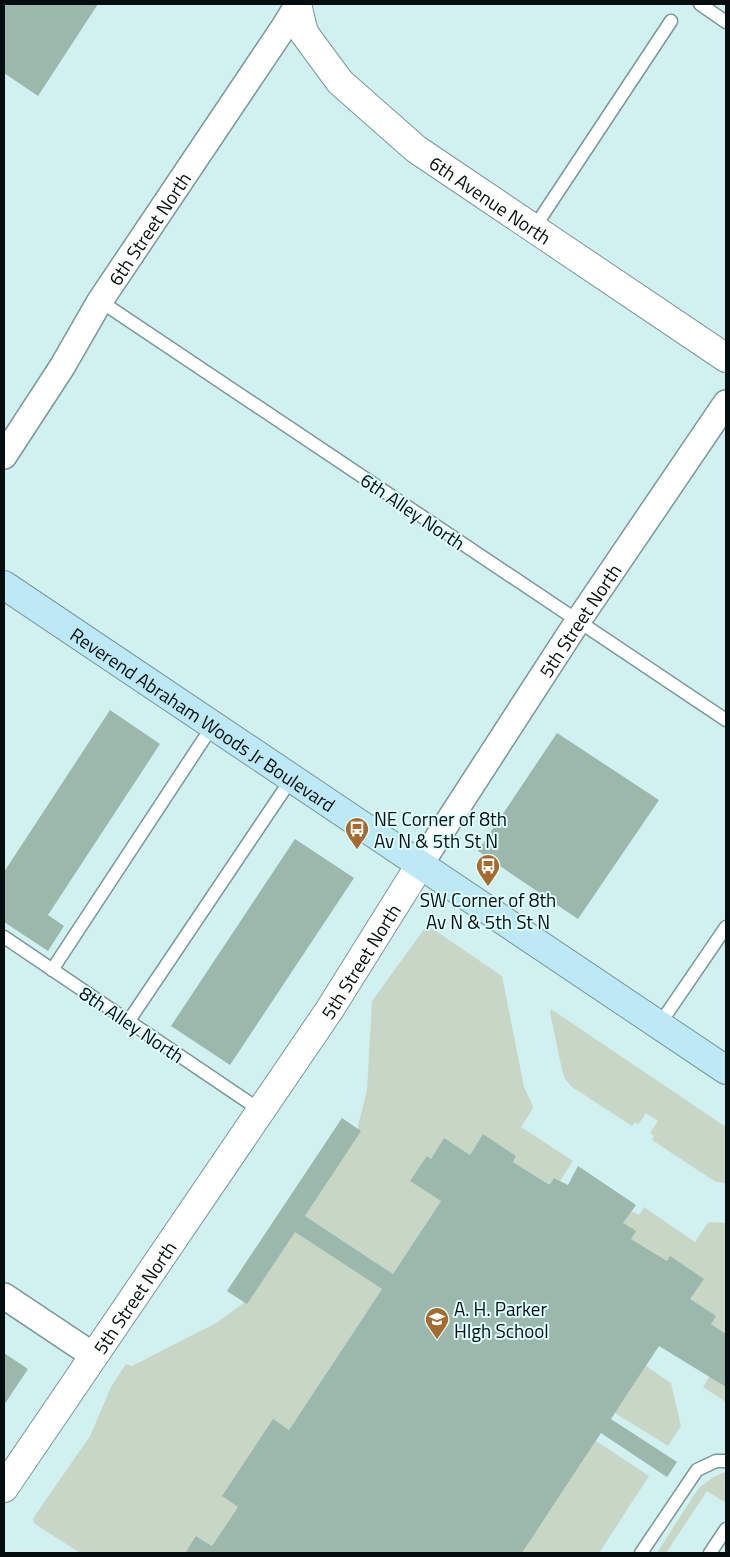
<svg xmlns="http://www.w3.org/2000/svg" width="730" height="1557" font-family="'Titillium Web',sans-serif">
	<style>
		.green { fill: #c8d7c5 }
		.building { fill: #9cb7ab }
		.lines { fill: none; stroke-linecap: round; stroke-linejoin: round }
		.service-casing { stroke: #7a9897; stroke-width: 15 }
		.minor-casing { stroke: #7a9897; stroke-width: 28 }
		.tertiary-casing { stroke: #7a9897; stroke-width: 30 }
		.secondary-casing { stroke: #7a9897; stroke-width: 30 }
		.service { stroke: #fff; stroke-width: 12 }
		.minor { stroke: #fff; stroke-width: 25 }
		.tertiary { stroke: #fff; stroke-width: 28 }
		.secondary { stroke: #bce9f5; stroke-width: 28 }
		.labels { text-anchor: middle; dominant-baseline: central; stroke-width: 4; stroke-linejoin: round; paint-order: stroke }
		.street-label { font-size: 19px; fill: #040e0e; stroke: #defffe }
		.poi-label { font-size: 19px; fill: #040e0e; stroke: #defffe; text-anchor: start }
	</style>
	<rect width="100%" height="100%" fill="#d1f1f1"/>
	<g class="green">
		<polygon points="427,925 502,976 524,1087 533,1106 532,1110 521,1127 573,1161 560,1181 554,1178 550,1184 548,1184 513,1162 516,1156 483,1134 470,1155 444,1139 431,1159 411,1181 441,1201 393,1274 305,1216 360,1131 358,1130 358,1126 367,1090 372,1001"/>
		<polygon points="551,1009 726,1127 726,1183 717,1182 711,1179 652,1140 654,1136 650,1133 658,1121 646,1113 638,1125 635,1122 632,1126 572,1087 565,1079 562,1070 550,1012"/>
		<polygon points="644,1207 695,1242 707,1224 710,1222 726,1223 726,1334 711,1324 715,1316 690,1299 670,1257 667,1261 631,1239 623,1223 631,1211 639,1215"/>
		<polygon points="295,1232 382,1289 289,1430 273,1420 223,1496 238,1507 212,1546 197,1536 185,1553 80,1553 35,1524 33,1520 34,1517 90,1436 111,1387 126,1364 132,1366 216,1323 242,1304"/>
		<polygon points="646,1366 671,1383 681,1426 668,1446 615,1413"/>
		<polygon points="710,1376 726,1387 726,1402 703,1387"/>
		<polygon points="596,1441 649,1476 599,1553 522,1553"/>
		<path d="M726,1472V1500L724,1502L707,1491L666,1553H657L698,1489C707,1481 715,1475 726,1472Z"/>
	</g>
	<g class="building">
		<polygon points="4,4 98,4 38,96 4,73"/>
		<polygon points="110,710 160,744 48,915 64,926 48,951 4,922 4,872"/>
		<polygon points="557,733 659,800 578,919 478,851"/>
		<polygon points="295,839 354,878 230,1065 171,1026"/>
		<polygon points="342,1118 361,1131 305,1216 393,1274 441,1201 410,1181 427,1156 431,1159 444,1138 470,1155 483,1134 516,1156 513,1162 548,1184 550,1184 554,1178 568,1185 578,1166 636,1205 623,1223 636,1231 631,1239 667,1261 670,1256 704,1279 690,1299 716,1316 711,1324 726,1334 726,1387 659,1346 611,1419 677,1462 667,1477 601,1433 522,1553 185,1553 196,1536 212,1546 238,1507 222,1496 273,1419 289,1430 382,1289 295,1232 247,1304 227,1291"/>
		<polygon points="4,1353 28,1369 4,1405"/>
	</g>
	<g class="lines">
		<g class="service-casing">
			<g id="service">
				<polyline points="700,4 726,22"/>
				<polyline points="534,228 671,21"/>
				<polyline points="100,301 726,720"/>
				<polyline points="4,937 260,1110"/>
				<polyline points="52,970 213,725"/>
				<polyline points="128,1022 292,778"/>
				<polyline points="659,1025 726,927"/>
				<polyline points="641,1553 697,1470 716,1461 726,1461"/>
				<polyline points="710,1553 726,1529"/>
			</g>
		</g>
		<g class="minor-casing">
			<g id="minor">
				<path id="s1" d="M4,456L62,367L100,301L284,27L298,4"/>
				<path id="s2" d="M420,865L578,621L726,403"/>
				<polyline points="4,1296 94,1356"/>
			</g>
		</g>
		<g class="tertiary-casing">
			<g id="tertiary">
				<path id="s3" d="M297,4L304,33L340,82L416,149L726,358"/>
				<path id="s4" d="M4,1488L330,1009L420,865"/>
			</g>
		</g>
		<g class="secondary-casing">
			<g id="secondary">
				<path id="s5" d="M4,585L726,1070"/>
			</g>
		</g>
		<use href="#service" class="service"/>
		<use href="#minor" class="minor"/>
		<use href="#tertiary" class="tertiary"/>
		<use href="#secondary" class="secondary"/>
	</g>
	<defs>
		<g id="bus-pin" transform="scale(1.25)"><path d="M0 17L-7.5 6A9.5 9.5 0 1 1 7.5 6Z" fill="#a6692e" stroke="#defffe"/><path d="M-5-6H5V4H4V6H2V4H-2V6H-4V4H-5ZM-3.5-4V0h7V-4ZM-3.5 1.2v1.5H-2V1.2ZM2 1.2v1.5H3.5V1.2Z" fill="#fff"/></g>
		<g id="school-pin" transform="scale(1.25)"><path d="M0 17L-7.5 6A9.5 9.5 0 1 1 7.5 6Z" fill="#a6692e" stroke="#defffe"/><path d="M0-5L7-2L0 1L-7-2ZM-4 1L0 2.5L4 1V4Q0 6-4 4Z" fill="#fff"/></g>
	</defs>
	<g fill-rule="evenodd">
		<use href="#bus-pin" x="357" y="829"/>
		<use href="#bus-pin" x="488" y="866"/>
		<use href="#school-pin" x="437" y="1319"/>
	</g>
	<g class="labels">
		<g class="street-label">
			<text stroke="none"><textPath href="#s3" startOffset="282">6th Avenue North</textPath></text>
			<text stroke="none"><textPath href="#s1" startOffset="270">6th Street North</textPath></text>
			<text transform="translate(413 511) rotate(34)">6th Alley North</text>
			<text stroke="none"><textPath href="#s2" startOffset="292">5th Street North</textPath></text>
			<text stroke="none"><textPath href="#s5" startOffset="240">Reverend Abraham Woods Jr Boulevard</textPath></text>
			<text stroke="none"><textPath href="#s4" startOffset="636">5th Street North</textPath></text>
			<text transform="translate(132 1024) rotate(34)">8th Alley North</text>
			<text stroke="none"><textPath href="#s4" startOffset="231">5th Street North</textPath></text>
		</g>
		<g class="poi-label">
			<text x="374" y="818">NE Corner of 8th<tspan x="374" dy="22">Av N &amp; 5th St N</tspan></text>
			<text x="488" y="899" text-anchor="middle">SW Corner of 8th<tspan x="488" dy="22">Av N &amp; 5th St N</tspan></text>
			<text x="454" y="1308">A. H. Parker<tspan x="454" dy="22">HIgh School</tspan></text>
		</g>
	</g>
	<rect width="730" height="1557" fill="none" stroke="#040e0e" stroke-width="10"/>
</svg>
